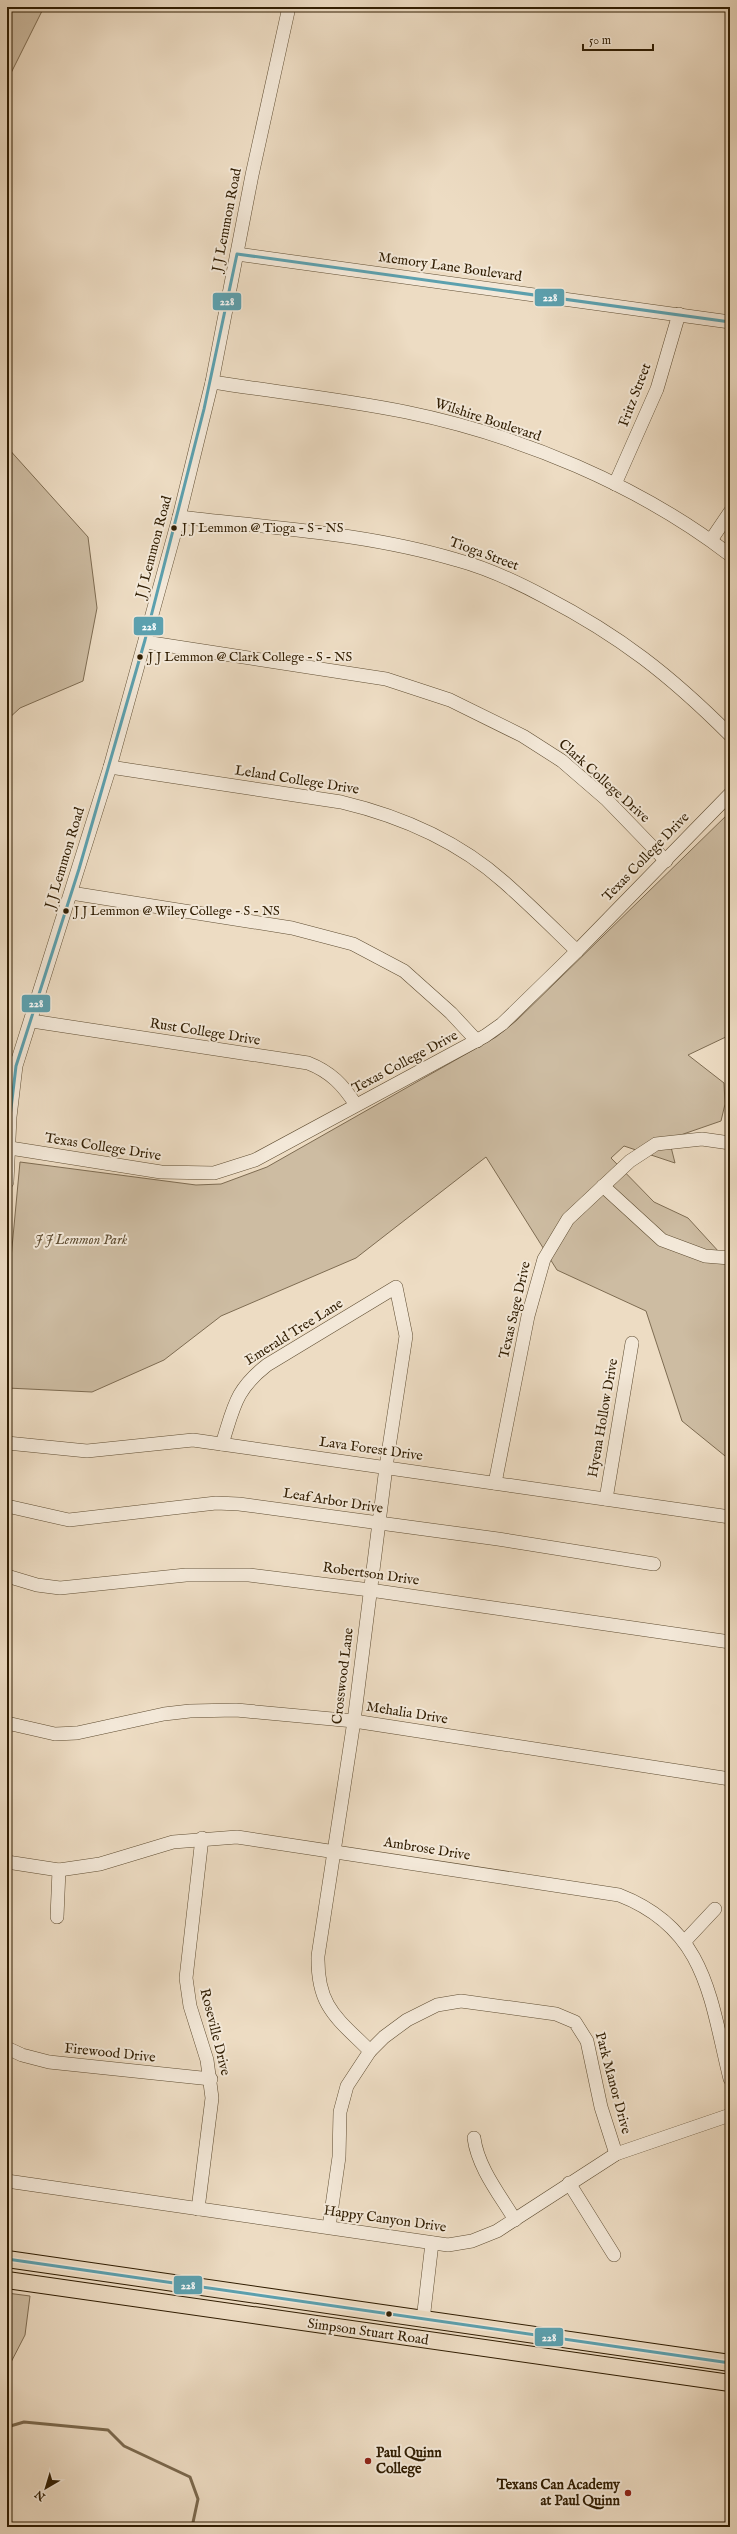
<svg xmlns="http://www.w3.org/2000/svg" width="737" height="2534" font-family="'IM FELL English',serif">
	<style>
		.green { fill: #cdbca2; stroke: #7e6c52 }
		.lines { fill: none; stroke-linecap: round; stroke-linejoin: round }
		.stream { stroke: #7b694e; stroke-width: 3 }
		.minor-casing { stroke: #5f4d32; stroke-width: 14 }
		.major-casing { stroke: #301d02; stroke-width: 18 }
		.minor { stroke: #f3e8d8; stroke-width: 13 }
		.major { stroke: #eddcc3; stroke-width: 16 }
		.bus-1-casing { stroke: #f3e8d8; stroke-width: 6 }
		.bus-1 { stroke: #5ca0ae; stroke-width: 3 }
		.bus-dot { fill: #301d02; stroke: #f3e8d8; stroke-width: 1.5 }
		.poi-dot { fill: #8f2418; stroke: #f3e8d8; stroke-width: 1.5 }
		.labels { text-anchor: middle; dominant-baseline: central; stroke-width: 4; stroke-linejoin: round; paint-order: stroke }
		.bus-label { font-size: 13px; fill: #301d02; stroke: #f3e8d8; text-anchor: start }
		.street-label { font-size: 14px; fill: #301d02; stroke: #f3e8d8 }
		.park-label { font-size: 14px; font-style: italic; fill: #5f4d32; stroke: #f3e8d8 }
		.poi-label { font-size: 14px; font-weight: bold; fill: #301d02; stroke: #f3e8d8; text-anchor: start }
		.line-badge { stroke: #f3e8d8; stroke-width: 1.5 }
		.badge-label { font-size: 11px; text-anchor: middle; font-weight: bold; fill: #fff }
	</style>
	<rect width="100%" height="100%" fill="#eddcc3"/>
	<filter id="stains"><feTurbulence type="fractalNoise" baseFrequency=".005" numOctaves="4"/><feColorMatrix values="0 0 0 0 .2 0 0 0 0 .09 0 0 0 0 .02 0 0 0 .5 -.17"/></filter>
	<radialGradient id="worn" r=".72"><stop offset=".6" stop-color="#630" stop-opacity="0"/><stop offset="1" stop-color="#630" stop-opacity=".3"/></radialGradient>
	<g class="green">
		<polygon points="7,7 44,7 7,81"/>
		<polygon points="7,447 88,537 97,608 83,681 20,708 7,720"/>
		<polygon points="730,812 730,1035 688,1055 724,1083 725,1104 721,1121 669,1139 675,1163 624,1146 611,1158 654,1202 688,1218 730,1264 730,1460 682,1421 646,1311 557,1270 486,1157 356,1258 221,1316 164,1360 92,1392 7,1388 7,1301 20,1162 196,1185 221,1184 267,1167 496,1037 516,1021"/>
		<polygon points="7,2293 30,2296 25,2335 7,2370"/>
	</g>
	<g class="lines">
		<polyline class="stream" points="7,2427 24,2422 108,2430 124,2446 190,2477 198,2499 192,2527"/>
		<g class="minor-casing">
			<g id="minor">
				<polyline points="237,254 730,322"/>
				<path d="M212,382C276,392 342,399 406,412C519,435 639,485 730,555"/>
				<polyline points="615,484 657,389 679,314"/>
				<path d="M179,517C272,528 367,533 457,560C487,568 517,582 545,597C620,636 670,675 730,735"/>
				<polyline points="711,540 730,512"/>
				<polyline points="145,642 386,679 450,700 523,736 562,761 606,799 666,861"/>
				<path d="M110,767L341,802C400,816 458,841 504,882C529,904 553,928 577,951"/>
				<polyline points="71,893 292,928 353,944 404,971 451,1013 477,1041"/>
				<path d="M32,1021L308,1063C331,1072 343,1085 356,1105"/>
				<polyline points="10,1148 161,1172 214,1173 255,1160 485,1036 502,1024 577,951 730,794"/>
				<polyline points="7,1182 10,1117 16,1066 110,767 179,517 212,382 252,175 289,7"/>
				<polyline points="603,1186 662,1240 705,1256 730,1258"/>
				<polyline points="7,1443 87,1451 193,1440 730,1517"/>
				<path d="M222,1444C234,1407 235,1390 267,1365L396,1287L406,1336L386,1467L354,1721L318,1956C317,2007 337,2018 370,2051"/>
				<polyline points="495,1483 528,1316 544,1259 568,1219 630,1161 656,1144 702,1139 730,1143"/>
				<polyline points="606,1499 632,1343"/>
				<polyline points="7,1506 69,1520 216,1503 239,1504 498,1539 654,1564"/>
				<polyline points="7,1576 37,1585 60,1588 186,1575 249,1575 370,1590 730,1642"/>
				<polyline points="7,1723 55,1734 77,1733 164,1714 190,1711 236,1710 354,1721 730,1779"/>
				<path d="M7,1862L59,1870L100,1864L173,1842L237,1837L619,1895C707,1929 710,1999 730,2079"/>
				<polyline points="57,1917 59,1870"/>
				<polyline points="685,1941 715,1909"/>
				<polyline points="7,2048 22,2055 49,2062 211,2079"/>
				<path d="M474,2138C478,2168 500,2195 515,2220"/>
				<polyline points="7,2181 448,2245 472,2241 497,2231 616,2154 730,2115"/>
				<polyline points="569,2183 614,2255"/>
				<polyline points="198,2209 212,2098 207,2060 190,2006 186,1978 202,1838"/>
				<polyline points="329,2227 339,2157 340,2112 347,2086 370,2051 384,2037 407,2020 437,2005 461,2001 556,2014 575,2022 587,2041 601,2107 616,2154"/>
				<polyline points="423,2320 432,2243"/>
			</g>
		</g>
		<g class="major-casing">
			<g id="major">
				<polyline points="7,2259 730,2363"/>
				<polyline points="7,2280 730,2383"/>
			</g>
		</g>
		<use href="#minor" class="minor"/>
		<use href="#major" class="major"/>
		<g class="bus-1-casing">
			<g id="bus-1">
				<polyline points="7,1182 10,1117 16,1066 79,869 145,640 204,409 237,254 730,322"/>
				<polyline points="7,2259 730,2363"/>
			</g>
		</g>
		<use href="#bus-1" class="bus-1"/>
	</g>
	<g class="bus-dot">
		<circle cx="174" cy="528" r="3.5"/>
		<circle cx="140" cy="657" r="3.5"/>
		<circle cx="66" cy="911" r="3.5"/>
		<circle cx="389" cy="2314" r="3.5"/>
	</g>
	<g class="poi-dot">
		<circle cx="368" cy="2461" r="4"/>
		<circle cx="628" cy="2493" r="4"/>
	</g>
	<g class="labels">
		<g class="bus-label">
			<text x="182" y="528">J J Lemmon @ Tioga - S - NS</text>
			<text x="148" y="657">J J Lemmon @ Clark College - S - NS</text>
			<text x="74" y="911">J J Lemmon @ Wiley College - S - NS</text>
		</g>
		<g class="street-label">
			<text transform="translate(227 220) rotate(-79)">J J Lemmon Road</text>
			<text transform="translate(450 267) rotate(8)">Memory Lane Boulevard</text>
			<text transform="translate(635 395) rotate(-69)">Fritz Street</text>
			<text transform="translate(488 420) rotate(18)">Wilshire Boulevard</text>
			<text transform="translate(154 547) rotate(-75)">J J Lemmon Road</text>
			<text transform="translate(484 554) rotate(20)">Tioga Street</text>
			<text transform="translate(297 780) rotate(9)">Leland College Drive</text>
			<text transform="translate(604 781) rotate(42)">Clark College Drive</text>
			<text transform="translate(646 857) rotate(-46)">Texas College Drive</text>
			<text transform="translate(65 858) rotate(-73)">J J Lemmon Road</text>
			<text transform="translate(205 1032) rotate(9)">Rust College Drive</text>
			<text transform="translate(405 1062) rotate(-28)">Texas College Drive</text>
			<text transform="translate(103 1147) rotate(9)">Texas College Drive</text>
			<text transform="translate(515 1310) rotate(-77)">Texas Sage Drive</text>
			<text transform="translate(294 1332) rotate(-32)">Emerald Tree Lane</text>
			<text transform="translate(603 1418) rotate(-80)">Hyena Hollow Drive</text>
			<text transform="translate(371 1449) rotate(8)">Lava Forest Drive</text>
			<text transform="translate(333 1501) rotate(9)">Leaf Arbor Drive</text>
			<text transform="translate(371 1574) rotate(8)">Robertson Drive</text>
			<text transform="translate(343 1676) rotate(-83)">Crosswood Lane</text>
			<text transform="translate(407 1713) rotate(9)">Mehalia Drive</text>
			<text transform="translate(427 1849) rotate(9)">Ambrose Drive</text>
			<text transform="translate(215 2032) rotate(76)">Roseville Drive</text>
			<text transform="translate(110 2053) rotate(6)">Firewood Drive</text>
			<text transform="translate(613 2083) rotate(75)">Park Manor Drive</text>
			<text transform="translate(385 2219) rotate(8)">Happy Canyon Drive</text>
			<text transform="translate(368 2332) rotate(8)">Simpson Stuart Road</text>
		</g>
		<g class="park-label">
			<text x="81" y="1240">J J Lemmon Park</text>
		</g>
		<g class="poi-label">
			<text x="376" y="2453">Paul Quinn<tspan x="376" dy="16">College</tspan></text>
			<text x="620" y="2485" text-anchor="end">Texans Can Academy<tspan x="620" dy="16">at Paul Quinn</tspan></text>
		</g>
	</g>
	<g class="line-badge">
		<rect x="534" y="288" width="31" height="19" rx="4" fill="#5ca0ae"/>
		<rect x="212" y="292" width="30" height="19" rx="4" fill="#5ca0ae"/>
		<rect x="133" y="616" width="31" height="20" rx="4" fill="#5ca0ae"/>
		<rect x="21" y="994" width="30" height="19" rx="4" fill="#5ca0ae"/>
		<rect x="173" y="2275" width="30" height="20" rx="4" fill="#5ca0ae"/>
		<rect x="534" y="2327" width="30" height="20" rx="4" fill="#5ca0ae"/>
	</g>
	<g class="badge-label">
		<text x="550" y="301">228</text>
		<text x="227" y="305">228</text>
		<text x="149" y="630">228</text>
		<text x="36" y="1007">228</text>
		<text x="188" y="2289">228</text>
		<text x="549" y="2341">228</text>
	</g>
	<rect width="737" height="2534" fill="none" stroke="#eddcc3" stroke-width="24"/>
	<rect x="8" y="8" width="721" height="2518" fill="none" stroke="#301d02" stroke-width="2"/>
	<rect x="12" y="12" width="713" height="2510" fill="none" stroke="#301d02"/>
	<g transform="translate(46 2488) rotate(218)" stroke="#f3e8d8" stroke-width="3" paint-order="stroke">
	<path d="M0-3L7 15L0 10L-7 15Z" fill="#301d02"/>
	<text y="-6" font-size="11" font-weight="bold" text-anchor="middle" fill="#301d02">N</text>
	</g>
	<path d="M583 44v6h70v-6" fill="none" stroke="#301d02" stroke-width="2"/>
	<text x="589" y="44" font-size="12" fill="#301d02" stroke="#f3e8d8" stroke-width="3" paint-order="stroke">50 m</text>
	<rect width="100%" height="100%" filter="url(#stains)"/>
	<rect width="100%" height="100%" fill="url(#worn)"/>
</svg>
